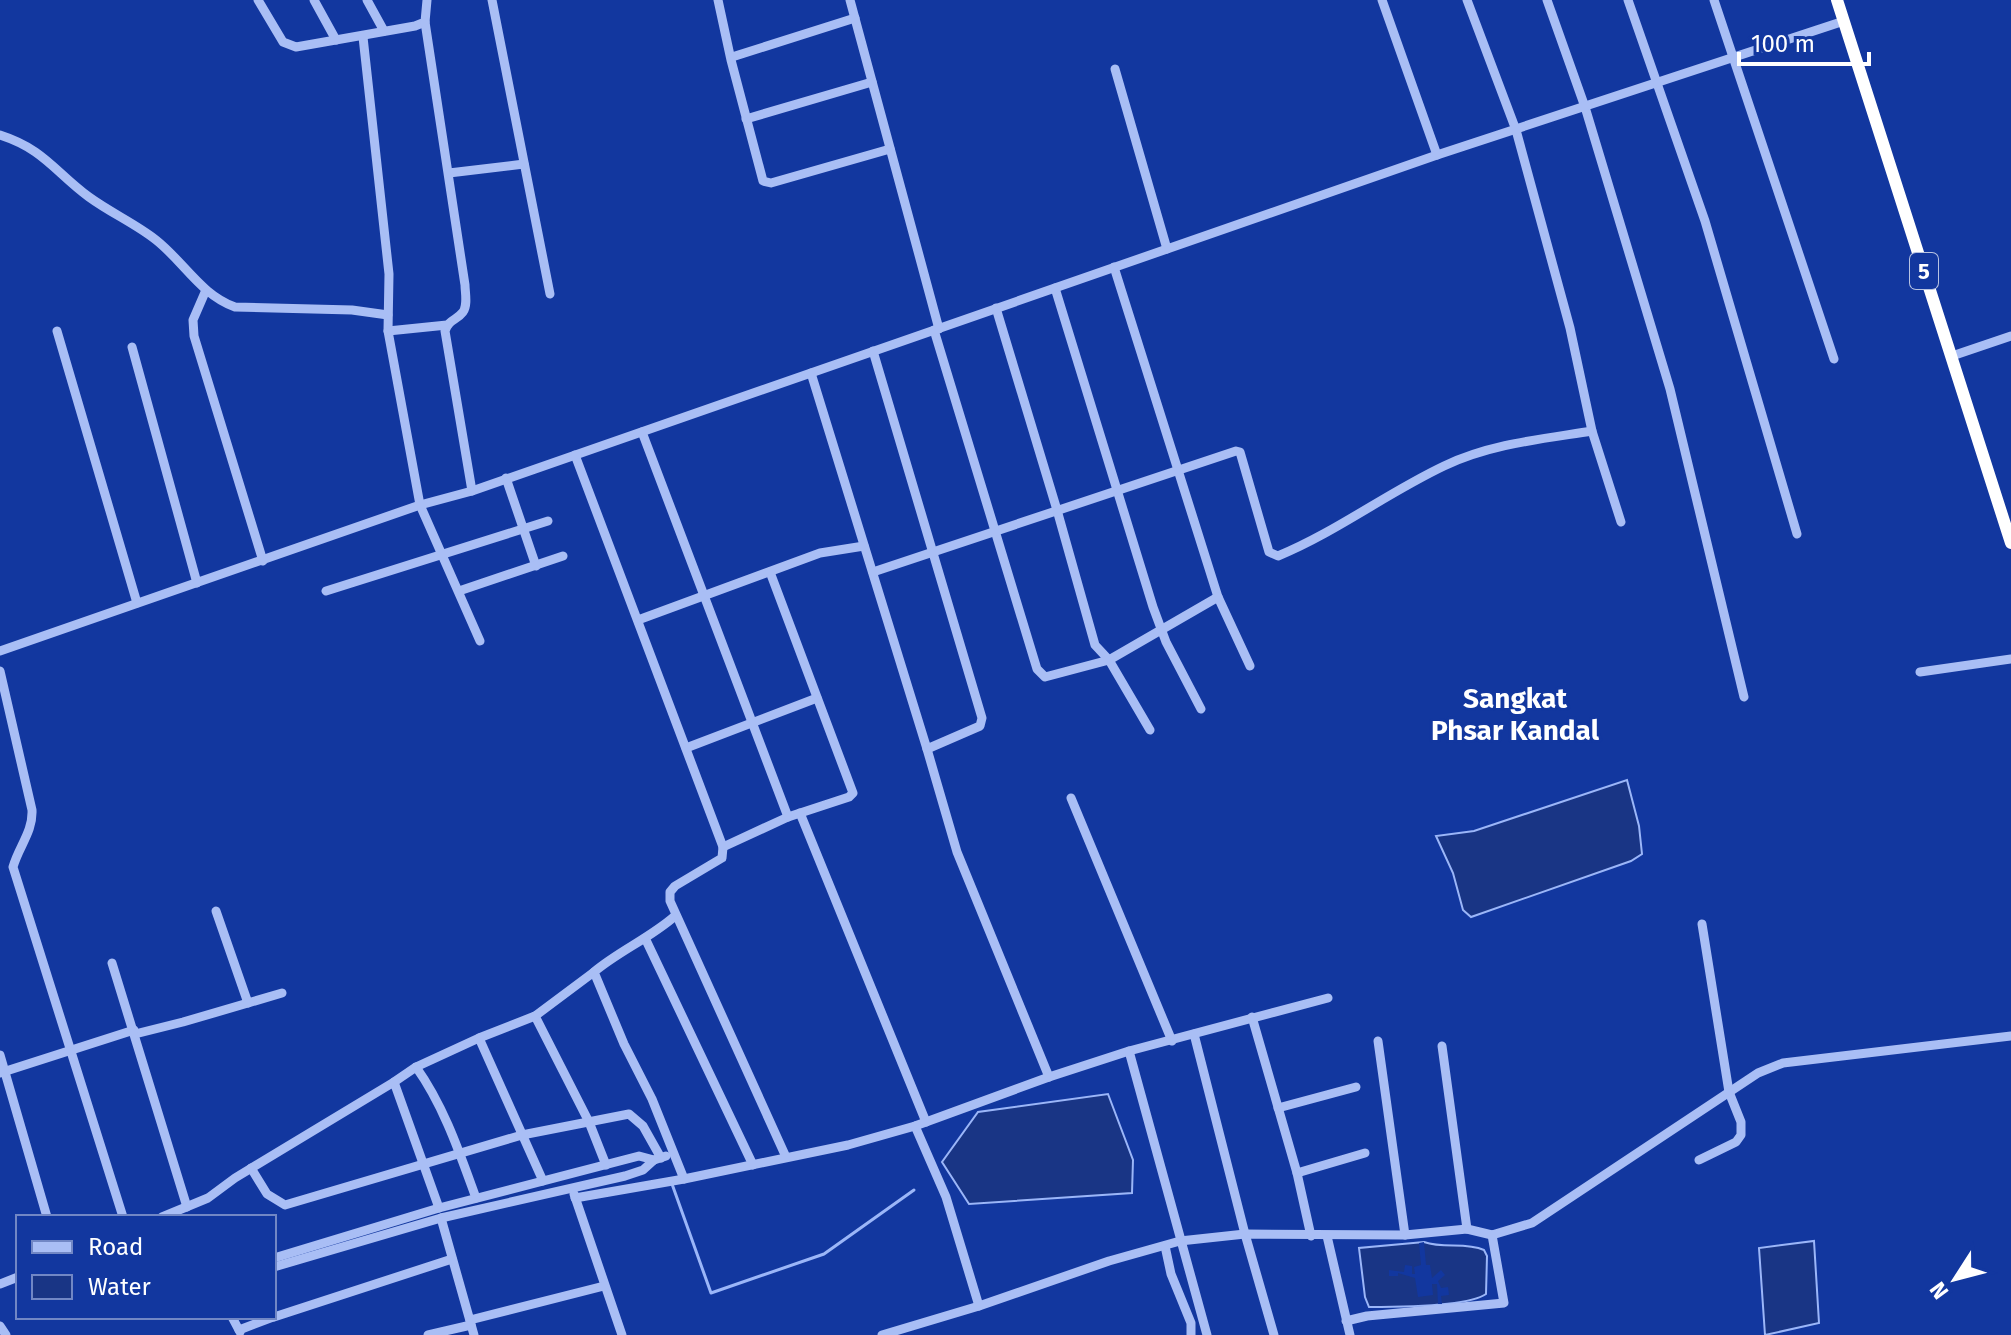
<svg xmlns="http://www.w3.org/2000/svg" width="2011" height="1335" font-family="'Fira Sans',sans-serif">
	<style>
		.water { fill: #193585; stroke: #9bb6f8; stroke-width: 2 }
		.pier { fill: #12379f }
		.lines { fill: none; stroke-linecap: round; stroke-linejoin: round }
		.stream { stroke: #9bb6f8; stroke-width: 3 }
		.minor { stroke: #a9bef5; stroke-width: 9 }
		.highway { stroke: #fff; stroke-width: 12 }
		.labels { text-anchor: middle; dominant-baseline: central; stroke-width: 6; stroke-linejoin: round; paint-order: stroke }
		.shield { fill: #12379f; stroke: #b8c3e2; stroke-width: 2 }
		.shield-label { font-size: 22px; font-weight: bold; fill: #fff }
		.quarter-label { font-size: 28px; font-weight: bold; fill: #fff; stroke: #12379f }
	</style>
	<rect width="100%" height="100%" fill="#12379f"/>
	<g class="water">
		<polygon points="1627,780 1639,826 1642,854 1631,861 1471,917 1463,910 1453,873 1436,836 1474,831"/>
		<polygon points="1108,1094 1133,1160 1132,1193 969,1204 942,1162 978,1112"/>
		<polygon points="1814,1241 1819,1323 1765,1335 1759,1248"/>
		<path d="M1424,1242C1444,1249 1465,1242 1484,1250L1487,1256L1486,1294C1468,1307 1394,1307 1369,1307L1365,1297L1359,1248Z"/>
	</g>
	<polygon class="pier" points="1424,1242 1426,1265 1430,1265 1432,1278 1441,1270 1445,1275 1438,1281 1441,1288 1448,1287 1449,1295 1441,1296 1442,1304 1438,1304 1437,1284 1432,1284 1433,1295 1418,1297 1415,1278 1398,1273 1398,1276 1389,1276 1389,1270 1404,1272 1405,1265 1412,1266 1412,1274 1415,1274 1414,1267 1421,1265 1419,1243"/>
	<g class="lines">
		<polyline class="stream" points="672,1184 711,1293 824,1254 914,1190"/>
		<g class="minor">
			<polyline points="258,0 283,42 296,47 415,26 425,22 427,0"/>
			<polyline points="314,0 336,40"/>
			<polyline points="367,0 384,31"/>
			<polyline points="492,0 550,294"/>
			<polyline points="718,0 731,60 763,181 771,183 890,149"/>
			<polyline points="850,0 939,329"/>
			<polyline points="1382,0 1437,155"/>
			<polyline points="1467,0 1516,130 1570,328 1592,431 1621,522"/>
			<polyline points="1547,0 1585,107 1670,389 1744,697"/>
			<polyline points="1628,0 1705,221 1797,534"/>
			<polyline points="1714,0 1834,359"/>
			<path d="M425,22L465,285C465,292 468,305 463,312C457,320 449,319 445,331L472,491"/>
			<polyline points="363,37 389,274 388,331 420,505 480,641"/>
			<polyline points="732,57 855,18"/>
			<polyline points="1115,69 1167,249"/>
			<polyline points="746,119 872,82"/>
			<path d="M0,135C44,149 55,172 89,197C111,213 136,224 156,240C184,262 201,295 235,307L352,310L388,315"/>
			<polyline points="449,173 524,164"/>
			<polyline points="1114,267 1218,597 1250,666"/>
			<polyline points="1055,288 1153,607 1166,642 1201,709"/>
			<polyline points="206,290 193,320 194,336 263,561"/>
			<polyline points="996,308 1057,510 1095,645 1109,660 1150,730"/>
			<polyline points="934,330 1037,669 1045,677 1109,660 1218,597"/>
			<polyline points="57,331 137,603"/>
			<polyline points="388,331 447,325"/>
			<polyline points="132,347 197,583"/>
			<polyline points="1952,356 2011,336"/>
			<polyline points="811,373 927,749 980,726 982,718 873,351"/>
			<polyline points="642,432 788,817"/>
			<polyline points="575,455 723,847 722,858 675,886 670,892 670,901 786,1157"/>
			<polyline points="506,478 536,566"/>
			<path d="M873,572L1236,451L1240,452L1269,552L1278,556C1336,532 1387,493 1444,466C1490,444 1542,439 1592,431"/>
			<polyline points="326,591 548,521"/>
			<polyline points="459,591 563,556"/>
			<polyline points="638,620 820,553 864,546"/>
			<polyline points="0,651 420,505 472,491 1437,155 1844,21"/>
			<path d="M0,671L32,810C33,832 19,846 13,867L123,1217"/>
			<polyline points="1920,672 2011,659"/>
			<polyline points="686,748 817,698"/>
			<polyline points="927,749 957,852 1049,1077"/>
			<polyline points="1071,798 1172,1041"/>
			<polyline points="800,813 926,1122"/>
			<polyline points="723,847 788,817 849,797 853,793 770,572"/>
			<polyline points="216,911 248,1003"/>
			<polyline points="645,938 753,1165"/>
			<polyline points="112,963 187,1207"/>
			<polyline points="535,1016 589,1122 606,1165"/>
			<polyline points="1252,1017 1297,1173 1311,1236"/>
			<polyline points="135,1034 183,1022 282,993"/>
			<polyline points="1194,1034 1245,1234 1274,1335"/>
			<polyline points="479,1038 543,1181"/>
			<polyline points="1378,1041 1405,1235"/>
			<polyline points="1442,1046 1467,1229"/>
			<polyline points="1129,1051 1207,1335"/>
			<polyline points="0,1055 47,1217"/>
			<path d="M416,1067C444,1106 460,1154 476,1198"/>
			<polyline points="0,1073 134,1030"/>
			<polyline points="394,1082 416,1067 479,1038 535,1016 594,972"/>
			<polyline points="1278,1108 1356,1087"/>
			<polyline points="915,1126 946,1197 979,1306"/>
			<polyline points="1699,1160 1736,1142 1741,1135 1741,1122 1729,1092 1702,924"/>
			<polyline points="251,1168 267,1194 285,1205 522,1135 629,1114 643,1126 661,1158"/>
			<polyline points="1297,1173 1365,1153"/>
			<polyline points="684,1179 848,1145 915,1126 1049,1077 1129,1051 1328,998"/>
			<polyline points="574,1194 622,1335"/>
			<path d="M575,1198L684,1179L652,1099L624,1044L594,972C619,951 650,938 675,916"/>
			<polyline points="162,1217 208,1198 235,1178 394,1082 439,1208"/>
			<polyline points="441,1218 474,1335"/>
			<polyline points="1327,1236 1350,1335"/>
			<polyline points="1165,1246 1171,1274 1191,1323 1191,1335"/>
			<polyline points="274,1258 439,1208 639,1156 654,1160"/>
			<polyline points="274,1267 441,1218 625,1176 643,1170 654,1160 666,1156"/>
			<polyline points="0,1284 18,1277"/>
			<polyline points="232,1317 240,1332"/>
			<polyline points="274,1317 452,1259"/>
			<polyline points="470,1320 604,1286"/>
			<polyline points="1346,1321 1367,1316 1504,1303 1492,1235"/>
			<polyline points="0,1326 6,1335"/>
			<polyline points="239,1330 273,1317"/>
			<polyline points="428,1335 471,1325"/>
			<polyline points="882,1335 979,1306 1109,1261 1180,1241 1245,1234 1405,1235 1467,1229 1492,1235 1532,1223 1758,1073 1783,1063 2011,1036"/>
		</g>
		<polyline class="highway" points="1837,0 2011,543"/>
	</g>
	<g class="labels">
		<rect class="shield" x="1910" y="253" width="28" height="36" rx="6"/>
		<g class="shield-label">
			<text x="1924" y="271">5</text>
		</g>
		<g class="quarter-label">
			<text x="1515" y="698">Sangkat<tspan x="1515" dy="32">Phsar Kandal</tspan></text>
		</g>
	</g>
	<rect x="16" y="1215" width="260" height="104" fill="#12379f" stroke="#7187c5" stroke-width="2"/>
	<rect x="32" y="1241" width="40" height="12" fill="#a9bef5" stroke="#7187c5" stroke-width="2"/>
	<text x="88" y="1255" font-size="24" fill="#ffffff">Road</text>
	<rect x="32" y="1275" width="40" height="24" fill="#193585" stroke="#7187c5" stroke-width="2"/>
	<text x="88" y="1295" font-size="24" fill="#ffffff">Water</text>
	<g transform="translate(1955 1279) rotate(234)" stroke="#12379f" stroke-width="6" paint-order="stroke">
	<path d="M0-6L14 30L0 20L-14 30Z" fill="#ffffff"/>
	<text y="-12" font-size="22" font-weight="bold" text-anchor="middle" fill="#ffffff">N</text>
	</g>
	<path d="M1739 52v12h130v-12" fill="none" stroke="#ffffff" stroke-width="4"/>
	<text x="1751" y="52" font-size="24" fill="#ffffff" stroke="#12379f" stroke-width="6" paint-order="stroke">100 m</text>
</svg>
